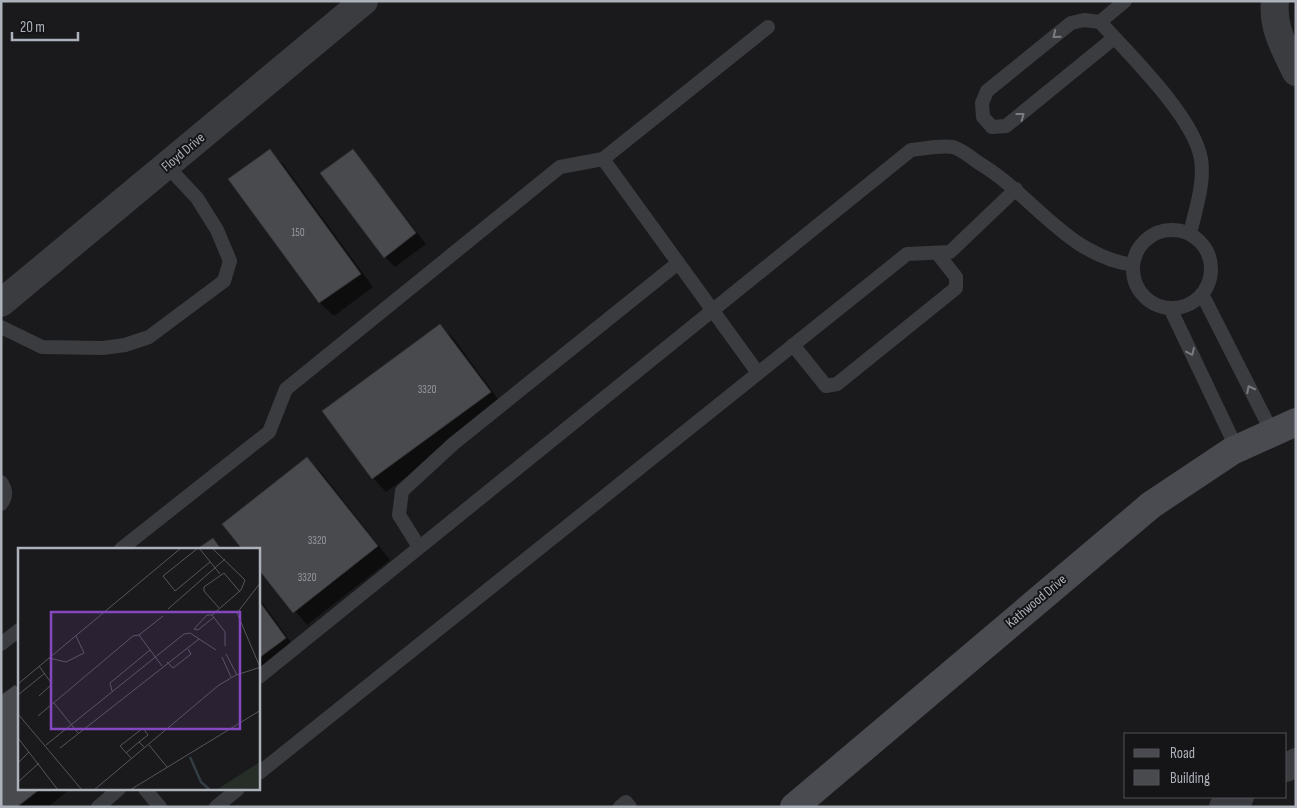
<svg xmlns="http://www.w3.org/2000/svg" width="1297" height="808" font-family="'Sofia Sans Condensed',sans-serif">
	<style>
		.shadow { fill: #0007 }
		.building { fill: #494a4e; stroke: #343437 }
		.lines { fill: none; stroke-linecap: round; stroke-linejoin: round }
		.lane { stroke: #3b3c40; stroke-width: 14 }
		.street { stroke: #3b3c40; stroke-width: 28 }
		.secondary { stroke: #494b50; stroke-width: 28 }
		.oneway { stroke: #7a7c83 }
		.labels { text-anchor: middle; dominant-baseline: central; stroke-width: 4; stroke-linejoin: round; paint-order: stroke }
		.number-label { font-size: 11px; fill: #94979f }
		.street-label { font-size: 14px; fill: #adb1ba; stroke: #151517 }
		.inset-river { fill: none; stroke: #333d44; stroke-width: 2.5 }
		.inset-road { fill: none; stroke: #55565b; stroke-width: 1 }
		.view { fill: #8547be; fill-opacity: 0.15; stroke: #8547be; stroke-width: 2.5 }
		.inset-edge { fill: none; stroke: #adb1ba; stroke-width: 2.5 }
	</style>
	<rect width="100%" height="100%" fill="#1a1a1c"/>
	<g class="shadow">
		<polygon points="353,150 426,244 395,267 385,257"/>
		<polygon points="269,151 283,164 373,287 334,316 320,303 230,179"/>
		<polygon points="440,326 454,339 503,406 386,492 373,478"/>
		<polygon points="307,459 321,472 390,560 307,625 259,568 259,549 244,549 224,524"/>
		<polygon points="259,598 298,652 259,681"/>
		<polygon points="19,789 70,789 48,807 1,807"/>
	</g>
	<g class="building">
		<polygon points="270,149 361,274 319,303 228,179"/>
		<polygon points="353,149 416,233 384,258 320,173"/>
		<polygon points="440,324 491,392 372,479 322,411"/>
		<polygon points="307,457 378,546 293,613 259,570 259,549 242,549 222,524"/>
		<polygon points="213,538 221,549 197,549"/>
		<polygon points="259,601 286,638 259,658"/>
		<polygon points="15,685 19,689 19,789 40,789 17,807 1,807 1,695"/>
	</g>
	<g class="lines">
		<g class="lane">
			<path d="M1125,1L1100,22C1129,54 1194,117 1201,159C1205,183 1195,211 1190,234"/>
			<polyline points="1100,22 1084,20 1071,23 987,91 982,103 983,117 992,127 1006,126 1114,38"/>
			<polyline points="603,159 758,373"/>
			<circle cx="1172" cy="269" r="39"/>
			<polyline points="1202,294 1272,432"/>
			<polyline points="1170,308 1237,449"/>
			<polyline points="1,327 42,347 103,348 125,345 149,337 224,281 230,261 217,230 197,198 167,166"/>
			<polyline points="793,345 826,386 837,384 956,288 956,277 937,253"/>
			<path d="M1,482C6,490 7,496 1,504"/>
			<polyline points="419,547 399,515 402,491 453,444 678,263"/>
			<polyline points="121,549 269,432 286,389 560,167 603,159 768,27"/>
			<polyline points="1,644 19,630"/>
			<path d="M259,677L911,150C924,149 940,145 953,147C961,149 972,158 979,163C1034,196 1066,255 1133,265"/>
			<polyline points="259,773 907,254 950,252 1016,189"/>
			<polyline points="145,789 160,807"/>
			<polyline points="98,807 119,789"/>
			<polyline points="216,807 238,789"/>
			<polyline points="620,807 626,802 630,807"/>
		</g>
		<g class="street">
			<path d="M1275,1C1272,28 1285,49 1296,72"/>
			<polyline points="1,303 364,1"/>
			<polyline points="1286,768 1296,762"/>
			<polyline points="1223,807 1240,797"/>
		</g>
		<polyline class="secondary" points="794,807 1151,505 1232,451 1296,422"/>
	</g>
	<defs><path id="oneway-chevron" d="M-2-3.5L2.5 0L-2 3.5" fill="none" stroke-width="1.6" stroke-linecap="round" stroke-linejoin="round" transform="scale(1.25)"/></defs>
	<g class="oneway">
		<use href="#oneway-chevron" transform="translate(1056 35) rotate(141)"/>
		<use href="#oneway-chevron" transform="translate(1021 116) rotate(-37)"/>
		<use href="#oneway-chevron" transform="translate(1191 352) rotate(65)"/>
		<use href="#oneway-chevron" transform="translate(1250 389) rotate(-117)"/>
	</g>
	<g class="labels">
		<g class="number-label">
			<text x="298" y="232">150</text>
			<text x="427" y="389">3320</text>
			<text x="317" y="540">3320</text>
			<text x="307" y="577">3320</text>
		</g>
		<g class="street-label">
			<text transform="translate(183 152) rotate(-40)">Floyd Drive</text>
			<text transform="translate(1036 601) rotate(-40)">Kathwood Drive</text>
		</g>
	</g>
	<g transform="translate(18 548)">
		<rect width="242" height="242" fill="#1a1a1c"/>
		<path d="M242,214V242H198Z" fill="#262e27"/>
		<path class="inset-river" d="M172,209L183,234L192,242"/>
		<path class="inset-road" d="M180,0L145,28L157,43L192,14M181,0L202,26M194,0L227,32L223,42L194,67L207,84V98M201,60L186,43V39L206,25L222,44M150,61L207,11M194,67H189L176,81L180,82L196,69M121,87L144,118M208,106L219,127M204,109L213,129M31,110L48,114L66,105L58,88M149,114L155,120L173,106L170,101M21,118L34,136L21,148M242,119L219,65L243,34M0,136L163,0M94,143L92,135L132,102M0,147L27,125M36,155L60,185M0,166L64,242M20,168L115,88L121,87L145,68M0,190L40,242M28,197L166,86L172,85L198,102M131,197L149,219M42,200L181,91M108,205L121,194M114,211L102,198L125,180L130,187L121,194L127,200M0,215L11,204M0,234L21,215M76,242L201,137L218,127L243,119M112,242L243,162"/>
		<path class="view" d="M33,64H222V181H33Z"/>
		<rect width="242" height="242" class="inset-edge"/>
	</g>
	<rect width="1297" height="808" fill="none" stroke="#adb1ba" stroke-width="5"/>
	<rect x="1124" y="733" width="162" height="65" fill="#151517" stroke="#525358"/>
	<rect x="1134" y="749" width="25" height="8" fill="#494b50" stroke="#525358"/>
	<text x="1170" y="758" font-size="15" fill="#adb1ba">Road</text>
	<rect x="1134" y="770" width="25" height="15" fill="#494a4e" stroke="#525358"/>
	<text x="1170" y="783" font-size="15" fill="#adb1ba">Building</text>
	<path d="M12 32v8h66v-8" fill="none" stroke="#adb1ba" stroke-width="2.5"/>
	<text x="20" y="32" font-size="15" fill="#adb1ba" stroke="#151517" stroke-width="4" paint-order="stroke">20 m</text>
</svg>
